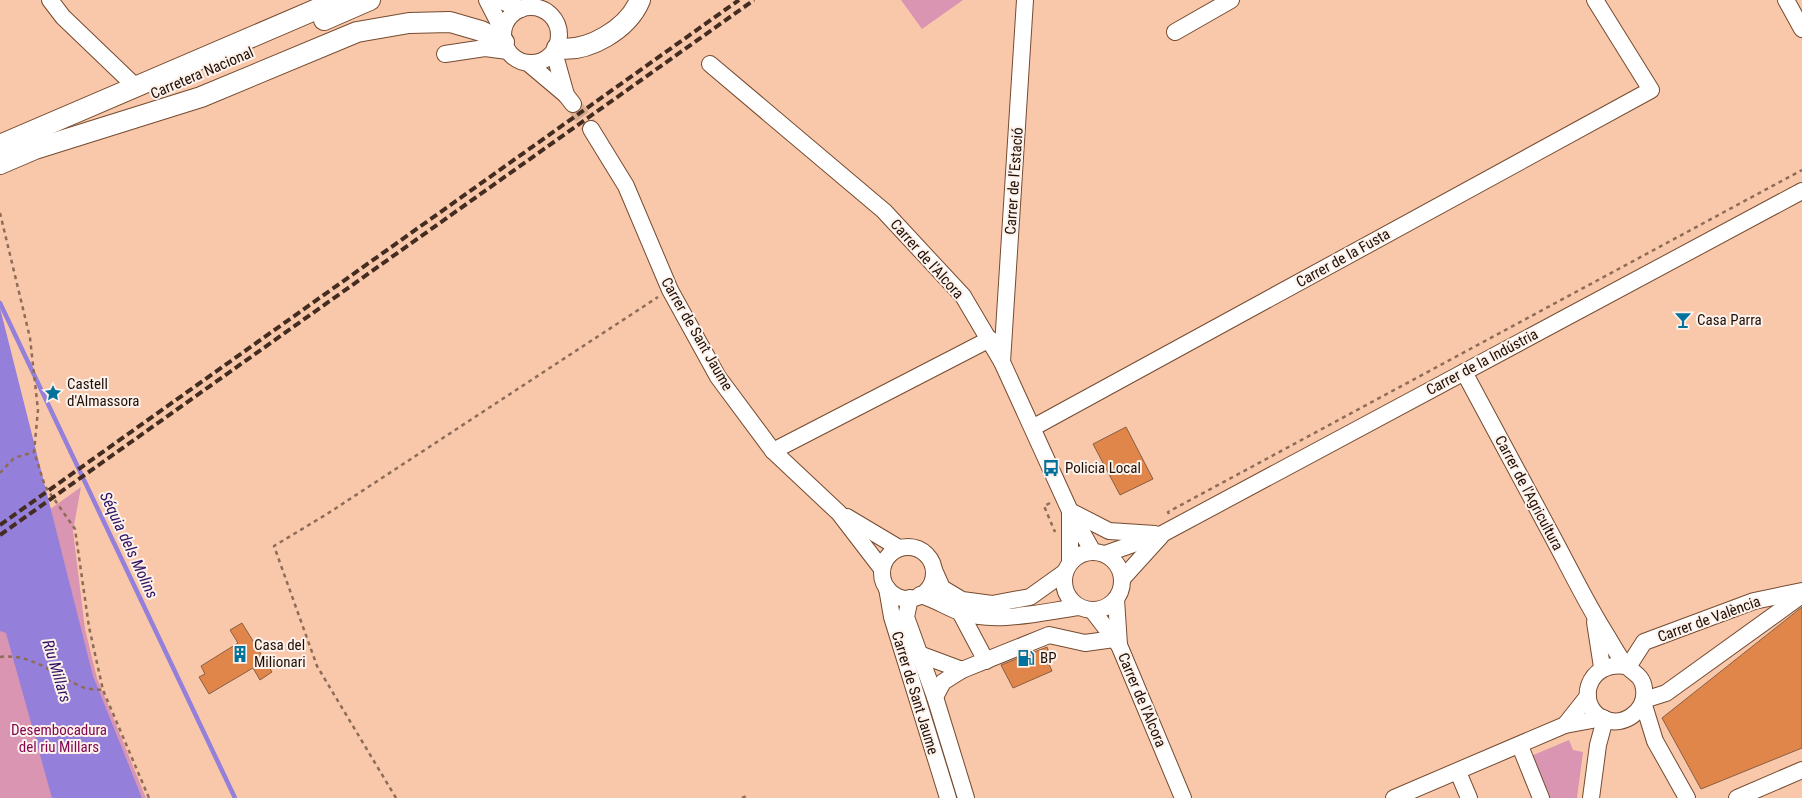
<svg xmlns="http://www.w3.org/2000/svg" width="1802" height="798" font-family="'Roboto Condensed',sans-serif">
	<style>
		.green { fill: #d995b1 }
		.water { fill: #947fda }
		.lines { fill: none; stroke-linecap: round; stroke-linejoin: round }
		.stream { stroke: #947fda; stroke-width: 4.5 }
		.building { fill: #e0864a; stroke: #895e42 }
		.minor-tunnel { stroke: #d8ac91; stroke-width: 16; stroke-dasharray: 16 8; stroke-linecap: butt }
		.minor-casing { stroke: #754b30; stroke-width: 18 }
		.major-casing { stroke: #754b30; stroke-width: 22 }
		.path { stroke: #8e6c58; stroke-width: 2.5; stroke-dasharray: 4 4; stroke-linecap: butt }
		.minor { stroke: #fff; stroke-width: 16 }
		.major { stroke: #fff; stroke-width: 20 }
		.rail { stroke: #442d20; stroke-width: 4; stroke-dasharray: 8 4; stroke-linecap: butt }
		.labels { text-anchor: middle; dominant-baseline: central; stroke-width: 4; stroke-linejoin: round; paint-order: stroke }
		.street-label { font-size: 15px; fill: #200f05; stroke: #fdf2ec }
		.poi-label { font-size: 15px; fill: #200f05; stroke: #fdf2ec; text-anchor: start }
		.park-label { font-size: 15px; fill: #850852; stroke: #fdf2ec }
		.water-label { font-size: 16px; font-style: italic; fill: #301263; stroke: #fdf2ec }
	</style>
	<rect width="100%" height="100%" fill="#f9c8aa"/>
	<g class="green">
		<polygon points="901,0 963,0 922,29"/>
		<polygon points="81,487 73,531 85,629 97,678 146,798 0,798 0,545"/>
		<polygon points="1569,740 1573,750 1583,752 1577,798 1548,798 1531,756"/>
	</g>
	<polygon class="water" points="0,308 93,676 142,798 52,798 6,633 0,631"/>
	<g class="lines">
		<polyline class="stream" points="0,303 235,798"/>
	</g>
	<g class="building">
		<polygon points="1126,427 1153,479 1120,495 1093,444"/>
		<polygon points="1802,607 1802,748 1701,789 1662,718"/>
		<polygon points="242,623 272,672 260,680 253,668 209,694 199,677 205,674 201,666 238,643 230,630"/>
		<polygon points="1047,647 1052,660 1048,662 1052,671 1013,688 1001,665"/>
	</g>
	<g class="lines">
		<polyline class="minor-tunnel" points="573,104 591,129"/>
		<g class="minor-casing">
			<g id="minor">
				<polyline points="50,0 63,17 136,87"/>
				<polyline points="487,0 503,31"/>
				<polyline points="499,0 521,9"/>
				<polyline points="1786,0 1802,29"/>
				<circle cx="531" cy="35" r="28"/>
				<polyline points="1175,32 1231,0"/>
				<polyline points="554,52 566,95"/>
				<polyline points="445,54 485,48 508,51"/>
				<polyline points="528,63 566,95 573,104"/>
				<polyline points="710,64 884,211 963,296 1002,362 1070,511 1093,552"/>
				<polyline points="591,129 626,186 670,290 718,377 773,451 839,513 882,569"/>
				<polyline points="1002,362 1025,0"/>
				<path d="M1464,372C1493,425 1521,479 1550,532C1568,565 1584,599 1604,631C1611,642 1617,654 1624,663C1632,673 1643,675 1644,689C1647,710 1624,728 1604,719C1575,706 1586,660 1626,666"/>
				<polyline points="1034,427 1651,90 1595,0"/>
				<polyline points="773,451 990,339"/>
				<polyline points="1070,511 1109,531 1155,534"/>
				<polyline points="1070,514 1070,562"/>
				<polyline points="847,517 899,548"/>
				<circle cx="908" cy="573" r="26"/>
				<circle cx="1093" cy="581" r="29"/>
				<polyline points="1105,554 1162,534 1802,191"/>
				<polyline points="934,570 942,588 962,600 992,604 1030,597 1065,572"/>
				<polyline points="1122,579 1161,536"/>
				<polyline points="887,588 892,617 948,798"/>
				<path d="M920,595C935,599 946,607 960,612C997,624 1041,612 1079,607"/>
				<polyline points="910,598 906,617 935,697 966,798"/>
				<polyline points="1116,599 1119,645 1183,798"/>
				<polyline points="1092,610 1119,645"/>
				<polyline points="960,612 986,661"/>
				<polyline points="1595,622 1602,667"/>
				<polyline points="919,654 962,670"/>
				<polyline points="1628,667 1644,642 1754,601 1802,591"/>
				<polyline points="935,697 943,682 962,670 1049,635 1085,643 1114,639"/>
				<polyline points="1644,700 1666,693 1802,595"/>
				<polyline points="1643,702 1655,741 1687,798"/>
				<polyline points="1565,725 1588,696"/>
				<polyline points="1520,746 1541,798"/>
				<polyline points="1458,772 1469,798"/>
				<polyline points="1394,798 1565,725 1603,718"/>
				<polyline points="1591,798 1598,745 1605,719"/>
				<polyline points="1737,798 1802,770"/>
			</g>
		</g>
		<g class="major-casing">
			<g id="major">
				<polyline points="324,20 370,0"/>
				<path d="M557,48C588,53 628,29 640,0"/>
				<polyline points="0,145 338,0"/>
				<polyline points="0,164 35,149 201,97 357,32 409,23 450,22 481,31 504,42"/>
			</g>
		</g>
		<g class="path">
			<polyline points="0,213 30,338 38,410 34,452 45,486 75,529 89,627 103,690 149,798"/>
			<polyline points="0,473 14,458 34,452"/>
			<polyline points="1050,503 1044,506 1055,532"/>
			<polyline points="1169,514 1168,512 1802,170"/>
			<path d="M0,657C31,653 53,674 80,686C87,690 96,689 103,690"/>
			<polyline points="396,798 317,666 274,546 327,514 658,297"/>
			<polyline points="742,798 749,795"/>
		</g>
		<use href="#minor" class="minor"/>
		<use href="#major" class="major"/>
		<g class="rail">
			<polyline points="0,525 739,0"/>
			<polyline points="0,535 754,0"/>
		</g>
	</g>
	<defs>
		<g id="bar-bare" transform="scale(1.35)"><path d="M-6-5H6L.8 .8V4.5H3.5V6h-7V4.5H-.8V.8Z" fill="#00729c" stroke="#fdf2ec" stroke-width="2.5" paint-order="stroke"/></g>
		<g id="sight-bare" transform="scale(1.35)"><path d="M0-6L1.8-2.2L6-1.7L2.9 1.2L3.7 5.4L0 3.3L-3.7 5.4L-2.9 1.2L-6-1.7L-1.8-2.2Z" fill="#00729c" stroke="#fdf2ec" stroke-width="2.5" paint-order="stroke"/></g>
		<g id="bus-bare" transform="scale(1.35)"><path d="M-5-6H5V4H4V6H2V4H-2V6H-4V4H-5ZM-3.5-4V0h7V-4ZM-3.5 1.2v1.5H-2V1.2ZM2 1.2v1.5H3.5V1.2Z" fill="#00729c" stroke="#fdf2ec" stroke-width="2.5" paint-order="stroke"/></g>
		<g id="building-bare" transform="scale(1.35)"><path d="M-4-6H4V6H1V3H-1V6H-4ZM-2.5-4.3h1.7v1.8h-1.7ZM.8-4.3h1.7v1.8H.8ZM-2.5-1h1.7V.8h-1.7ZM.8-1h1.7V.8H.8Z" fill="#00729c" stroke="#fdf2ec" stroke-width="2.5" paint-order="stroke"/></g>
		<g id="fuel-bare" transform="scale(1.35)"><path d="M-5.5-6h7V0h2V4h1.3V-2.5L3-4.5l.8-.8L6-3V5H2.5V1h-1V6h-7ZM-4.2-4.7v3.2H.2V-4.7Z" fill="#00729c" stroke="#fdf2ec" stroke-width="2.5" paint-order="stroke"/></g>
	</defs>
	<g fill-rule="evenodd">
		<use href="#bar-bare" x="1683" y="320"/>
		<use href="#sight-bare" x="53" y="393"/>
		<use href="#bus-bare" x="1051" y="468"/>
		<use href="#building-bare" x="240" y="654"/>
		<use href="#fuel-bare" x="1026" y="658"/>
	</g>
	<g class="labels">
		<g class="street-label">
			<text transform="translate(202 73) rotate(-23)">Carretera Nacional</text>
			<text transform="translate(1014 181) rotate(-86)">Carrer de l'Estació</text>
			<text transform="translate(1343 258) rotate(-29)">Carrer de la Fusta</text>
			<text transform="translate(927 259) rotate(48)">Carrer de l'Alcora</text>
			<text transform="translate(697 334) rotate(60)">Carrer de Sant Jaume</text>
			<text transform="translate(1482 362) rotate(-28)">Carrer de la Indústria</text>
			<text transform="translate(1529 493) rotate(62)">Carrer de l'Agricultura</text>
			<text transform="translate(1709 619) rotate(-20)">Carrer de València</text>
			<text transform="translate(915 693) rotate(73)">Carrer de Sant Jaume</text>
			<text transform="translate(1142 700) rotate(67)">Carrer de l'Alcora</text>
		</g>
		<g class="poi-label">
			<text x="1697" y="320">Casa Parra</text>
			<text x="67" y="384">Castell<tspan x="67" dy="17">d'Almassora</tspan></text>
			<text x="1065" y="468">Policia Local</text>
			<text x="254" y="645">Casa del<tspan x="254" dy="17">Milionari</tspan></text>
			<text x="1040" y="658">BP</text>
		</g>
		<g class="park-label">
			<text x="59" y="730">Desembocadura<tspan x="59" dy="17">del riu Millars</tspan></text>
		</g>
		<g class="water-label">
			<text transform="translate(129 545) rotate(65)">Séquia dels Molins</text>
			<text transform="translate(57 671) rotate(73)">Riu Millars</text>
		</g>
	</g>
</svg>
